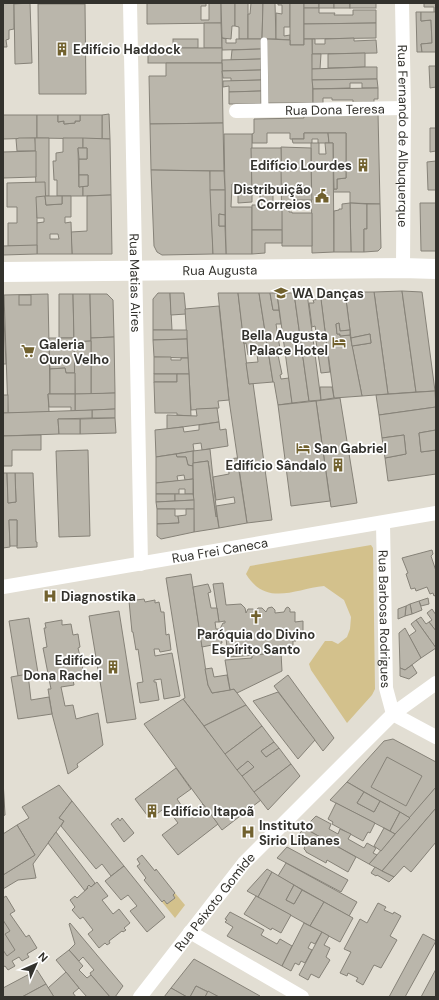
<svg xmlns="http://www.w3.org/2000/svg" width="439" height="1000" font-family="'DM Sans',sans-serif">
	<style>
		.green { fill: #d3c18c }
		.building { fill: #bab6ab; stroke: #868278; fill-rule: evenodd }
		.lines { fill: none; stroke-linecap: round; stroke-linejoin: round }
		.lane { stroke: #fff; stroke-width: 7 }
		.street { stroke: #fff; stroke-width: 14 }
		.secondary { stroke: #fff; stroke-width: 20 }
		.labels { text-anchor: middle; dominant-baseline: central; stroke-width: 3.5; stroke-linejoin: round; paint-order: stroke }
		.poi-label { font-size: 13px; font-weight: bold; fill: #33322d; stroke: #fff; text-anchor: start }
		.street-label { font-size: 13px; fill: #33322d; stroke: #fff }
	</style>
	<rect width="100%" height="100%" fill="#e2ded3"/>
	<g class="green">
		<path d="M371,545L373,548L375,689L372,695L347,723L311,670L309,664L325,641H332L338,644L347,637L350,629L351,617L344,600L324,586C295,589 266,607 246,574L250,566Z"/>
		<polygon points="175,893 185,905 175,918 162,902 164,900 167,904 175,898 173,895"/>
	</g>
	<g class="building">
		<polygon points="3,3 14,3 14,29 9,30 9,39 6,40 7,47 3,47"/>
		<polygon points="30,3 32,63 15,64 14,4"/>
		<polygon points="147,3 206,3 206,6 201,6 201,20 209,20 209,3 221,3 221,23 147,24"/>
		<polygon points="221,3 235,3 235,26 232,26 231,39 222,38"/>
		<polygon points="235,3 248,3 248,39 239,39 239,27 235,26"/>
		<polygon points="251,3 263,3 262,39 248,39 248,14 250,14"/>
		<polygon points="263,3 275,3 276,39 262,39"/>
		<polygon points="278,3 290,3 290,27 284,27 284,36 290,35 290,40 276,39 276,13 282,14 282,5 278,5"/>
		<rect x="290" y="3" width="14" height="42"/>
		<rect x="304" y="3" width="15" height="5"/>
		<rect x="319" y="3" width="15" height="5"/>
		<rect x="334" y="3" width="16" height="5"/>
		<rect x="350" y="3" width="26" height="5"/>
		<polygon points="424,3 436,3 436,12 434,12 434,7 424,7"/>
		<polygon points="38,4 85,4 86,94 39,94"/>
		<polygon points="304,8 319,8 319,13 335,13 334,15 353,15 353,10 376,10 376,23 304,24"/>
		<polygon points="416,12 421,12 421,21 431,20 432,43 421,44 422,52 417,52"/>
		<polygon points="421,12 436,12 436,52 422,52 421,44 432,43 431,20 421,21"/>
		<polygon points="204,23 221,23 222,48 204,48"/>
		<polygon points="376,23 376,38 304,39 304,24"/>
		<polygon points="222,38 226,39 226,43 236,43 236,39 261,39 261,49 222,50"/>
		<polygon points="354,38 354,41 376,40 377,53 312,54 312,39 315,39 315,44 325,44 325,39"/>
		<rect x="173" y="39" width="25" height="9"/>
		<polygon points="267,39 290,40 290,45 304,45 304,39 312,39 313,103 268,103"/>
		<rect x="148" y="48" width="74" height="15"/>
		<polygon points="261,49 261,59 231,60 232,50"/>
		<polygon points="365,53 365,67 328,68 328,54"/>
		<polygon points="312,54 321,54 320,69 312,69"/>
		<polygon points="261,59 261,70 222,71 222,60"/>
		<polygon points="166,63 222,63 223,123 150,124 149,76 166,76"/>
		<polygon points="429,66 436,66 436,87 430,88"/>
		<polygon points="365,67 377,67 377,79 312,80 312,69"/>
		<polygon points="261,70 261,80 231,81 231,78 223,78 222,71"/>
		<polygon points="377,79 378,88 362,88 362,83 350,83 350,88 313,89 312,80"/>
		<polygon points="261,80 261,91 229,92 229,86 223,87 223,81"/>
		<polygon points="378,88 378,99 374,99 374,102 353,103 353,100 332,100 332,98 323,98 323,103 313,103 313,89"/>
		<polygon points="261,91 261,104 229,104 229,92"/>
		<polygon points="303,113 378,113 380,204 350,203 350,192 333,192 334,189 337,189 337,179 346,178 346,133 304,133 304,139 290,139 290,133 267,133 267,143 252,143 252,134 254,133 254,119 304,118"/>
		<polygon points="109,114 110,139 102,139 102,115"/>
		<polygon points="3,115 37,115 37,138 3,139"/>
		<polygon points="37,115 58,115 58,122 64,121 64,124 75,123 75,121 80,121 80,115 102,115 102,139 37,138"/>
		<polygon points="58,115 80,115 80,121 75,121 75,123 64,124 64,121 58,122"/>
		<polygon points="223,123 224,171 151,170 150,124"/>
		<polygon points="430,128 436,128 436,151 430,152"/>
		<polygon points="304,133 328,133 329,143 318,143 318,139 312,139 312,143 293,143 292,139 304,139"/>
		<polygon points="328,133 346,133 346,178 337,179 337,189 334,189 333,143 329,143"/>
		<polygon points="224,134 252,134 252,202 238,203 238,183 232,184 231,207 252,207 252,254 226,254"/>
		<polygon points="19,138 35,138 36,151 17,151 16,139"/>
		<polygon points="35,138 49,138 49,196 36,197"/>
		<polygon points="63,138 83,138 83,148 78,148 79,187 83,186 83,196 57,196 57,180 54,180 53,161 56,161 56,153 63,152"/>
		<polygon points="83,138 110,139 111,195 83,196 83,186 88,186 88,175 79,175 79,159 87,159 87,148 83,148"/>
		<polygon points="311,143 319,143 319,154 326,154 325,143 333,143 334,252 312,253"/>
		<polygon points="281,147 311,148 311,168 281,168"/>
		<polygon points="78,148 87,148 87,159 79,159"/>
		<polygon points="251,148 281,148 282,192 252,192"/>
		<polygon points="36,151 36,177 3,178 3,152"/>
		<polygon points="436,161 436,190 428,190 427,162"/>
		<polygon points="281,168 311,168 312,200 295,200 295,204 289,204 289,212 292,212 292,213 312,213 312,246 282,246"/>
		<polygon points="151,170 210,171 213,254 162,255 157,252 154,246"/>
		<polygon points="210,171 224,171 225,190 210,190"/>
		<polygon points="79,175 88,175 88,186 79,187"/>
		<polygon points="45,182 46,207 37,207 37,223 46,223 47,246 8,246 8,223 17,223 17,207 7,207 7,183"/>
		<polygon points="210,190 225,190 225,215 219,214 219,226 225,226 226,254 213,254"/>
		<polygon points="260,192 273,192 273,205 282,205 282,230 252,230 252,205 260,205"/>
		<polygon points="111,195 112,254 72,254 71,232 87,231 87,196"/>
		<path d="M45,196L46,205L62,204V196H71V217H65V223L71,222L72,254H37V223L44,222V218H37L36,197ZM50,234H58L59,239H50Z"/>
		<polygon points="45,196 62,196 62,204 46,205"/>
		<polygon points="350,203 367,204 367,229 364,229 364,252 351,252"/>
		<polygon points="350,203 351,252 334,252 334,211 339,210 339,209 342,209 342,204"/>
		<polygon points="420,203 436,203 436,251 421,251"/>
		<polygon points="367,204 380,204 381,248 378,251 364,252 364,229 367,229"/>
		<polygon points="219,214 225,215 225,226 219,226"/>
		<polygon points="252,230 282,230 282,243 265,243 265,253 252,254"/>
		<polygon points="37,245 37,254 3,255 3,246"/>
		<polygon points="402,291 416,392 388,394 374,292"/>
		<polygon points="402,291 422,292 435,391 416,392"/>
		<polygon points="345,292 374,292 388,394 362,396 352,346 371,343 370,334 351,338"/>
		<polygon points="345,292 350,330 340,331 339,323 336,324 337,334 340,334 340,336 350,335 362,396 334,398 320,293"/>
		<polygon points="158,293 170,293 172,330 153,330 153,299"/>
		<polygon points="170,293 184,293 186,314 171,315"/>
		<polygon points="218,293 238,293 249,384 253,383 272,520 247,523 229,400"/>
		<polygon points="238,293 259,293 273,382 249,384 246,363 258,362 257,354 248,355 246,343 244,344"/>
		<polygon points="259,293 270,293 273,310 279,310 281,324 276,324 281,355 278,355 282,374 280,375 281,379 289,378 292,403 278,405 274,382 273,382"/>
		<polygon points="270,293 277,293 279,310 273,310"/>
		<polygon points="277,293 294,293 309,401 292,403"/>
		<polygon points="294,293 307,293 321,400 309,401"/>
		<polygon points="48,294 50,394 48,394 49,412 8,413 4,295"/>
		<polygon points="59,294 73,294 74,338 59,338"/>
		<polygon points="73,294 90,294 91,341 74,342"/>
		<polygon points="90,294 107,294 113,300 114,337 91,338"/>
		<polygon points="3,295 6,364 3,364"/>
		<rect x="19" y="295" width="12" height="10"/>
		<polygon points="321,299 330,372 321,373 316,341 318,341 317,337 315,326 312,327 309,303 314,303 313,300"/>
		<polygon points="219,306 229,400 218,401 219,408 191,410 185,309"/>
		<polygon points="339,323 340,331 350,330 350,335 340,336 340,334 337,334 336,324"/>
		<polygon points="153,330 187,330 187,339 153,340"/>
		<polygon points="370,334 371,343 352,346 351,338"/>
		<polygon points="114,337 115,393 91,394 91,338"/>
		<polygon points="49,338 74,338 75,373 66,373 65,368 50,369"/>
		<polygon points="187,339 188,358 154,357 153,340"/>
		<polygon points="91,341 91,394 75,394 74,342"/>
		<polygon points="154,357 171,357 171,360 181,360 181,358 188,358 189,374 154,374"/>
		<polygon points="65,368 66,373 75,373 75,394 50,394 50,369"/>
		<rect x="154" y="374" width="23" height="8"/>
		<polygon points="177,374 189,374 191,416 177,415 177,413 155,413 154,382 177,382"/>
		<polygon points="320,387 332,387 334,398 321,400"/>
		<polygon points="435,391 436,407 379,415 376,395"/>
		<polygon points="115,393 115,409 75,411 75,394"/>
		<polygon points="48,394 75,394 75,411 71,411 71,407 49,407"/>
		<rect x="3" y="395" width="5" height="18"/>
		<polygon points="340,398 357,503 331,507 316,401"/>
		<polygon points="316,401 330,501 291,506 278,405"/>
		<polygon points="436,407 436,430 419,433 421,452 436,450 436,474 388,481 385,458 406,454 404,435 382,438 379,415"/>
		<polygon points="217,408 219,422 167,429 167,415 197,416 196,409"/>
		<polygon points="115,409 115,418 92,418 92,410"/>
		<polygon points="92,410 92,418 58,419 59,434 3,436 3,413"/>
		<polygon points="115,418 116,433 80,434 80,419"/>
		<polygon points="58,419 80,419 80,434 59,434"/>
		<polygon points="219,422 220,430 226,429 228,446 202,450 201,443 193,444 194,451 156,457 155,430 183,427 184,432 199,430 199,425"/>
		<polygon points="436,430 436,450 421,452 419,433"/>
		<polygon points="41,435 41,450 12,450 12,466 3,466 3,436"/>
		<polygon points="404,435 406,454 385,458 382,438"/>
		<polygon points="210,449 217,516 216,517 208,461 193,463 193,451"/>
		<polygon points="88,450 90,536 59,537 56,451"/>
		<polygon points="193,451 193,466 188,465 186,457 177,457 176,454"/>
		<polygon points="176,454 177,457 186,457 188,465 193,466 193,479 185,480 184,475 177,476 178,481 156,483 156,457"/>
		<polygon points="237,458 247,523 219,528 216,506 235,503 234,497 216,500 213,477 229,474 228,459"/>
		<polygon points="208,461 216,517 217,516 219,528 194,532 193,463"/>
		<polygon points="3,473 7,473 8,503 16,502 15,473 33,473 36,542 37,542 37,547 17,548 17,520 9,520 10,547 3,548"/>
		<polygon points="7,473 15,473 16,502 8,503"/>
		<polygon points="193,479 193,494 185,494 185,489 179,489 179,494 156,494 156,483"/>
		<polygon points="156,494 175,494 175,501 156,502"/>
		<polygon points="175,494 193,494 194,500 175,501"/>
		<polygon points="194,500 194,509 157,509 156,502"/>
		<polygon points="157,509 175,509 175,516 178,516 179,523 157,524"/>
		<polygon points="186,509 194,509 194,532 161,539 157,536 157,524 179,523 178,516 186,515"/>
		<polygon points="9,520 17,520 17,546 10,546"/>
		<polygon points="432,550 433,554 431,556 436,571 436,595 434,596 433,593 430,594 427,587 416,591 415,588 411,589 406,574 408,573 402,558"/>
		<polygon points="191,574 208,685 212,693 234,689 246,705 204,726 183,699 185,698 166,578"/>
		<polygon points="223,583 226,605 241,604 245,608 246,613 248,609 253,609 256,611 258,608 262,608 266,612 268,608 272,607 275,610 275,613 284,612 286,608 288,607 290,609 290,612 295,612 295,622 303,621 303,631 295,632 296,641 293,641 293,645 291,647 286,648 287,653 228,657 226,638 224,638 221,635 220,629 223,623 225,623 225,621 219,622 213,584"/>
		<polygon points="208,584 211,592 208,593 211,608 217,608 219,622 215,622 216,629 220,629 222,643 202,647 193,587"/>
		<polygon points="428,598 429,604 421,606 419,601"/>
		<polygon points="144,599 145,602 155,600 155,603 159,602 161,612 164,612 166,635 169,634 171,650 160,652 159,649 154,649 155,656 172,653 180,696 164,699 161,679 154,680 154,682 156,682 159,700 140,703 137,683 143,682 138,649 136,650 133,632 132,632 129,601"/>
		<polygon points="419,601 422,610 412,614 410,604"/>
		<polygon points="410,604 412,614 405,616 406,606"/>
		<polygon points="406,606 405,616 398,619 398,609"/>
		<polygon points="432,609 436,615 436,631 429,622 432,620 427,613"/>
		<polygon points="119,611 136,719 107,723 89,616"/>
		<polygon points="421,617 426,624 429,622 436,631 436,648 416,620"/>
		<polygon points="29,618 38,673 18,676 9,621"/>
		<polygon points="62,620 62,625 71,624 73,635 78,634 80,647 78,648 85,678 73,680 74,685 61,687 65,706 73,705 76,719 98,713 103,745 77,764 78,767 68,774 52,714 48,689 51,689 43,648 47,647 44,628 46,628 45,623"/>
		<polygon points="416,620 436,648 421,658 409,636 416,631 411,624"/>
		<polygon points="405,628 421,658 405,670 400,668 399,633"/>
		<polygon points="281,653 282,671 237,693 234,689 230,690 225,660 252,658 252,655"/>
		<polygon points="412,665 417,673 409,679 400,676 400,668 405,670"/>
		<polygon points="212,668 214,677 227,675 230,690 212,693 208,685 205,669"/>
		<polygon points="28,674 31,700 49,697 52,714 18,719 11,677"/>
		<polygon points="288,675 334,738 323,751 274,686"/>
		<polygon points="278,692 315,740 298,759 253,701"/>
		<polygon points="183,699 261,800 222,830 144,724"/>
		<polygon points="246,705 262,726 225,754 204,726"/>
		<polygon points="262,726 274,742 261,751 266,757 279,748 291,764 254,792 242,776 254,767 248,761 237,770 225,754"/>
		<polygon points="393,739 436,762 436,787 410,818 347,782 384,741"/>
		<polygon points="274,742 279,748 266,757 261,751"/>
		<polygon points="387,757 422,776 406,806 371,787"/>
		<polygon points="248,761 254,767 242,776 237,770"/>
		<polygon points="291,764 300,776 268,810 254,792"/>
		<polygon points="176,768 191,789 177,799 188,815 203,804 218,824 178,855 162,835 178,823 166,807 150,819 135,799"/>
		<polygon points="3,780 5,815 3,816"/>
		<polygon points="347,782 364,792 357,803 374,812 380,801 400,812 390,831 330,800"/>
		<polygon points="59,785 72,801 59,818 64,821 33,864 36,878 18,880 3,889 3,875 35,855 17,825 29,818 22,807"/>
		<polygon points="436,787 436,808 382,871 369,864"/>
		<polygon points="364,792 380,801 374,812 357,803"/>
		<polygon points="72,801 124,866 111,876 102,864 96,869 61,826 64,821 59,818"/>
		<polygon points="336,803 375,823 370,833 368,832 363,841 332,824 333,822 328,819"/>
		<polygon points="436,808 436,842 411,872 404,866 394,877 382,871"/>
		<polygon points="400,812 410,818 395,834 390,831"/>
		<polygon points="316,816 331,824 329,829 338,834 340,829 351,834 348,839 364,848 367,843 376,848 373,853 377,855 369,864 304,828"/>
		<polygon points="118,818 120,821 122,818 134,833 124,842 111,824"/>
		<polygon points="17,825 35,855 3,875 3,834"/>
		<polygon points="304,828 356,857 348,872 327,860 326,863 306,852 306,851 304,849 306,842 297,837"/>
		<polygon points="384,828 395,834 381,851 374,846"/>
		<polygon points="56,832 95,883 91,887 89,885 85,891 48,843"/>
		<polygon points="287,847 348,880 341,892 277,858"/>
		<polygon points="142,855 155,871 156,869 175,893 173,895 175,898 167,904 164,900 162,902 144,880 146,878 137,866 140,864 137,859"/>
		<polygon points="286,863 357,902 349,916 278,876"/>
		<polygon points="124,866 165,917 147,932 130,911 137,906 128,895 121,900 105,881"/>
		<polygon points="375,867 382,871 394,877 389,882 377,875 376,876 371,873"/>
		<polygon points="267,869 272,872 258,897 247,891"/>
		<polygon points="272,872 294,885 286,900 294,904 302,890 324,902 310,926 258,897"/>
		<polygon points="97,882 108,896 102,900 113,914 119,909 130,923 124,928 126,930 123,932 122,931 109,941 110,943 107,945 105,943 99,948 88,934 93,930 83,917 80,919 72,910 75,907 70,900 75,896 77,898 88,888 87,887 89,885 91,887"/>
		<polygon points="294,885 302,890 294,904 286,900"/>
		<polygon points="6,896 15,911 10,914 26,937 29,935 37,948 27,954 29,957 22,961 19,957 12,961 15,966 8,970 5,966 3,967 3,898"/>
		<polygon points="256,896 291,915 281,933 272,928 271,930 244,914"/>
		<polygon points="324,902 353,918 340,942 310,926"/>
		<polygon points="378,903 386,907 384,910 393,914 394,912 401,916 390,936 397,940 381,968 374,965 363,985 356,981 358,978 348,973 347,976 340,973 351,952 344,949 360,919 367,923"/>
		<polygon points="230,912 264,930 261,935 277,944 280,939 292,946 282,966 227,936 233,927 225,922 227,920 225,919"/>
		<polygon points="3,920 10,931 5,934 15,950 7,956 3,950"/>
		<polygon points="70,923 123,986 115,997 110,997 91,975 90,973 94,970 83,957 79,961 69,950 75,944 69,924"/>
		<polygon points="304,923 322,932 315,944 311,942 308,948 312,950 305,963 301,961 299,965 295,963 291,971 282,966"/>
		<polygon points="322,932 329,936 324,945 330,948 326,957 330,960 319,978 311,974 308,980 299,975"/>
		<polygon points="423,934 436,941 405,997 389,997"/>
		<polygon points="69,950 83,966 79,970 87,978 91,975 110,997 87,997 79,988 56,960"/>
		<polygon points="194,959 260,996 259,997 219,997 196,986 190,997 187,997 171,988"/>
		<polygon points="436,969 436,997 421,997"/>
		<polygon points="37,970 46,984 22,997 3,997 3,988"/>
		<polygon points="66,972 79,988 73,993 76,997 54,997 48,988"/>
		<polygon points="46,984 54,997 22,997"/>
		<polygon points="196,986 208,992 205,997 190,997"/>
		<polygon points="171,988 187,997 164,997"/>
		<polygon points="208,991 219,997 205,997"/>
	</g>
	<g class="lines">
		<polyline class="lane" points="264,41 265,110"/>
		<g class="street">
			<path id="s1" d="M130,3L141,564"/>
			<path id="s2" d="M402,3L404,108L403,268"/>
			<path id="s3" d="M236,111L404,108"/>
			<path id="s4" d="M383,523L386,688L393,714L436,737"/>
			<path id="s5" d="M3,587L436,513"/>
			<polyline points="190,932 302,997"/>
			<path id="s6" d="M140,997L244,863L393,714L436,683"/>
		</g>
		<path class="secondary" id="s7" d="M3,272L403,268L436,269"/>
	</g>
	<defs>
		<g id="building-bare" transform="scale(1.08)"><path d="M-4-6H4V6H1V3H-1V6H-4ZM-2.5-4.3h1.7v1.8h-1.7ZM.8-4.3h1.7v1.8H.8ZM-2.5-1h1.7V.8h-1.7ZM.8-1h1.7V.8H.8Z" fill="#71612e" stroke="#fff" stroke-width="2.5" paint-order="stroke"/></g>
		<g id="civic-bare" transform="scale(1.08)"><path d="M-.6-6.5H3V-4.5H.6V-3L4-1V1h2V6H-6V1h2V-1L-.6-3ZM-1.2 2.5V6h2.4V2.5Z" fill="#71612e" stroke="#fff" stroke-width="2.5" paint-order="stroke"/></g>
		<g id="school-bare" transform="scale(1.08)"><path d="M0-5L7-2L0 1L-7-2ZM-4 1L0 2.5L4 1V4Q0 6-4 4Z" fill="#71612e" stroke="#fff" stroke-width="2.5" paint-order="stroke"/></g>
		<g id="hotel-bare" transform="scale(1.08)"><path d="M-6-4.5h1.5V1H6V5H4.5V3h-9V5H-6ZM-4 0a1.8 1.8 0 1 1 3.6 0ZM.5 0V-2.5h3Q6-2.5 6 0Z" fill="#71612e" stroke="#fff" stroke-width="2.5" paint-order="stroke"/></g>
		<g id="supermarket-bare" transform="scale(1.08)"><path d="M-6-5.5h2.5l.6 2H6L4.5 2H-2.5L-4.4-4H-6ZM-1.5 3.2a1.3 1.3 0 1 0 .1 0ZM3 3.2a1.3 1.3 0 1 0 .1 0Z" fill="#71612e" stroke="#fff" stroke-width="2.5" paint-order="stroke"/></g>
		<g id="hospital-bare" transform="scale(1.08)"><path d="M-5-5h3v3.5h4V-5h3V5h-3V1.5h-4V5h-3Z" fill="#71612e" stroke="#fff" stroke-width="2.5" paint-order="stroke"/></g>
		<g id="church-bare" transform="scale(1.08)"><path d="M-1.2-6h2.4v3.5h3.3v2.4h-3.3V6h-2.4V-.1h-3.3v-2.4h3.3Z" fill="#71612e" stroke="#fff" stroke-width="2.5" paint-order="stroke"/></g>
	</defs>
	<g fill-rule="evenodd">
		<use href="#building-bare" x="62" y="49"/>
		<use href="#building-bare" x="363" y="165"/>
		<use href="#civic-bare" x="322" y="196"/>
		<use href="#school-bare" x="281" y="293"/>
		<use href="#hotel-bare" x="339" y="342"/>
		<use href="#supermarket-bare" x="28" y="351"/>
		<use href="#hotel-bare" x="303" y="448"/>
		<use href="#building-bare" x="338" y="465"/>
		<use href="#hospital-bare" x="50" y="596"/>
		<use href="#church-bare" x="256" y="617"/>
		<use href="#building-bare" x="113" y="667"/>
		<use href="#building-bare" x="152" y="811"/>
		<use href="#hospital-bare" x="248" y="832"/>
	</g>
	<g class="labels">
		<g class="poi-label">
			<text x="73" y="49">Edifício Haddock</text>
			<text x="352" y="165" text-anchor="end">Edifício Lourdes</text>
			<text x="311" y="189" text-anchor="end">Distribuição<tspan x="311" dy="15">Correios</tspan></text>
			<text x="292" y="293">WA Danças</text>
			<text x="328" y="335" text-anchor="end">Bella Augusta<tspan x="328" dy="15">Palace Hotel</tspan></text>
			<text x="39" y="344">Galeria<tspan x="39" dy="15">Ouro Velho</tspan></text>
			<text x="314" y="448">San Gabriel</text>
			<text x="327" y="465" text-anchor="end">Edifício Sândalo</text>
			<text x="61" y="596">Diagnostika</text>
			<text x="256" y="634" text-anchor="middle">Paróquia do Divino<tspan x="256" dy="15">Espírito Santo</tspan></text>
			<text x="102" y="660" text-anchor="end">Edifício<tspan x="102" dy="15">Dona Rachel</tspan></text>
			<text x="163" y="811">Edifício Itapoã</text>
			<text x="259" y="825">Instituto<tspan x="259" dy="15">Sirio Libanes</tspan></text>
		</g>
		<g class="street-label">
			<text stroke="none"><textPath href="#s3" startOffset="99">Rua Dona Teresa</textPath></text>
			<text stroke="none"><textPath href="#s2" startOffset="133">Rua Fernando de Albuquerque</textPath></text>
			<text stroke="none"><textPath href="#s7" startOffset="217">Rua Augusta</textPath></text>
			<text stroke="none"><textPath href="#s1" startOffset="280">Rua Matias Aires</textPath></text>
			<text stroke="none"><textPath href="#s5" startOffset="220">Rua Frei Caneca</textPath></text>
			<text stroke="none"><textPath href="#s4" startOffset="96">Rua Barbosa Rodrigues</textPath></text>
			<text stroke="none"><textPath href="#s6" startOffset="121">Rua Peixoto Gomide</textPath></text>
		</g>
	</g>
	<rect width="439" height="1000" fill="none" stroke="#33322d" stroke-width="8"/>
	<g transform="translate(36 964) rotate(45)" stroke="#ffffff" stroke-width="3" paint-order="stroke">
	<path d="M0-3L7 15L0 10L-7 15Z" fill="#33322d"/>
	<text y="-6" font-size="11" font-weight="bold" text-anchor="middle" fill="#33322d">N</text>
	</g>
</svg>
